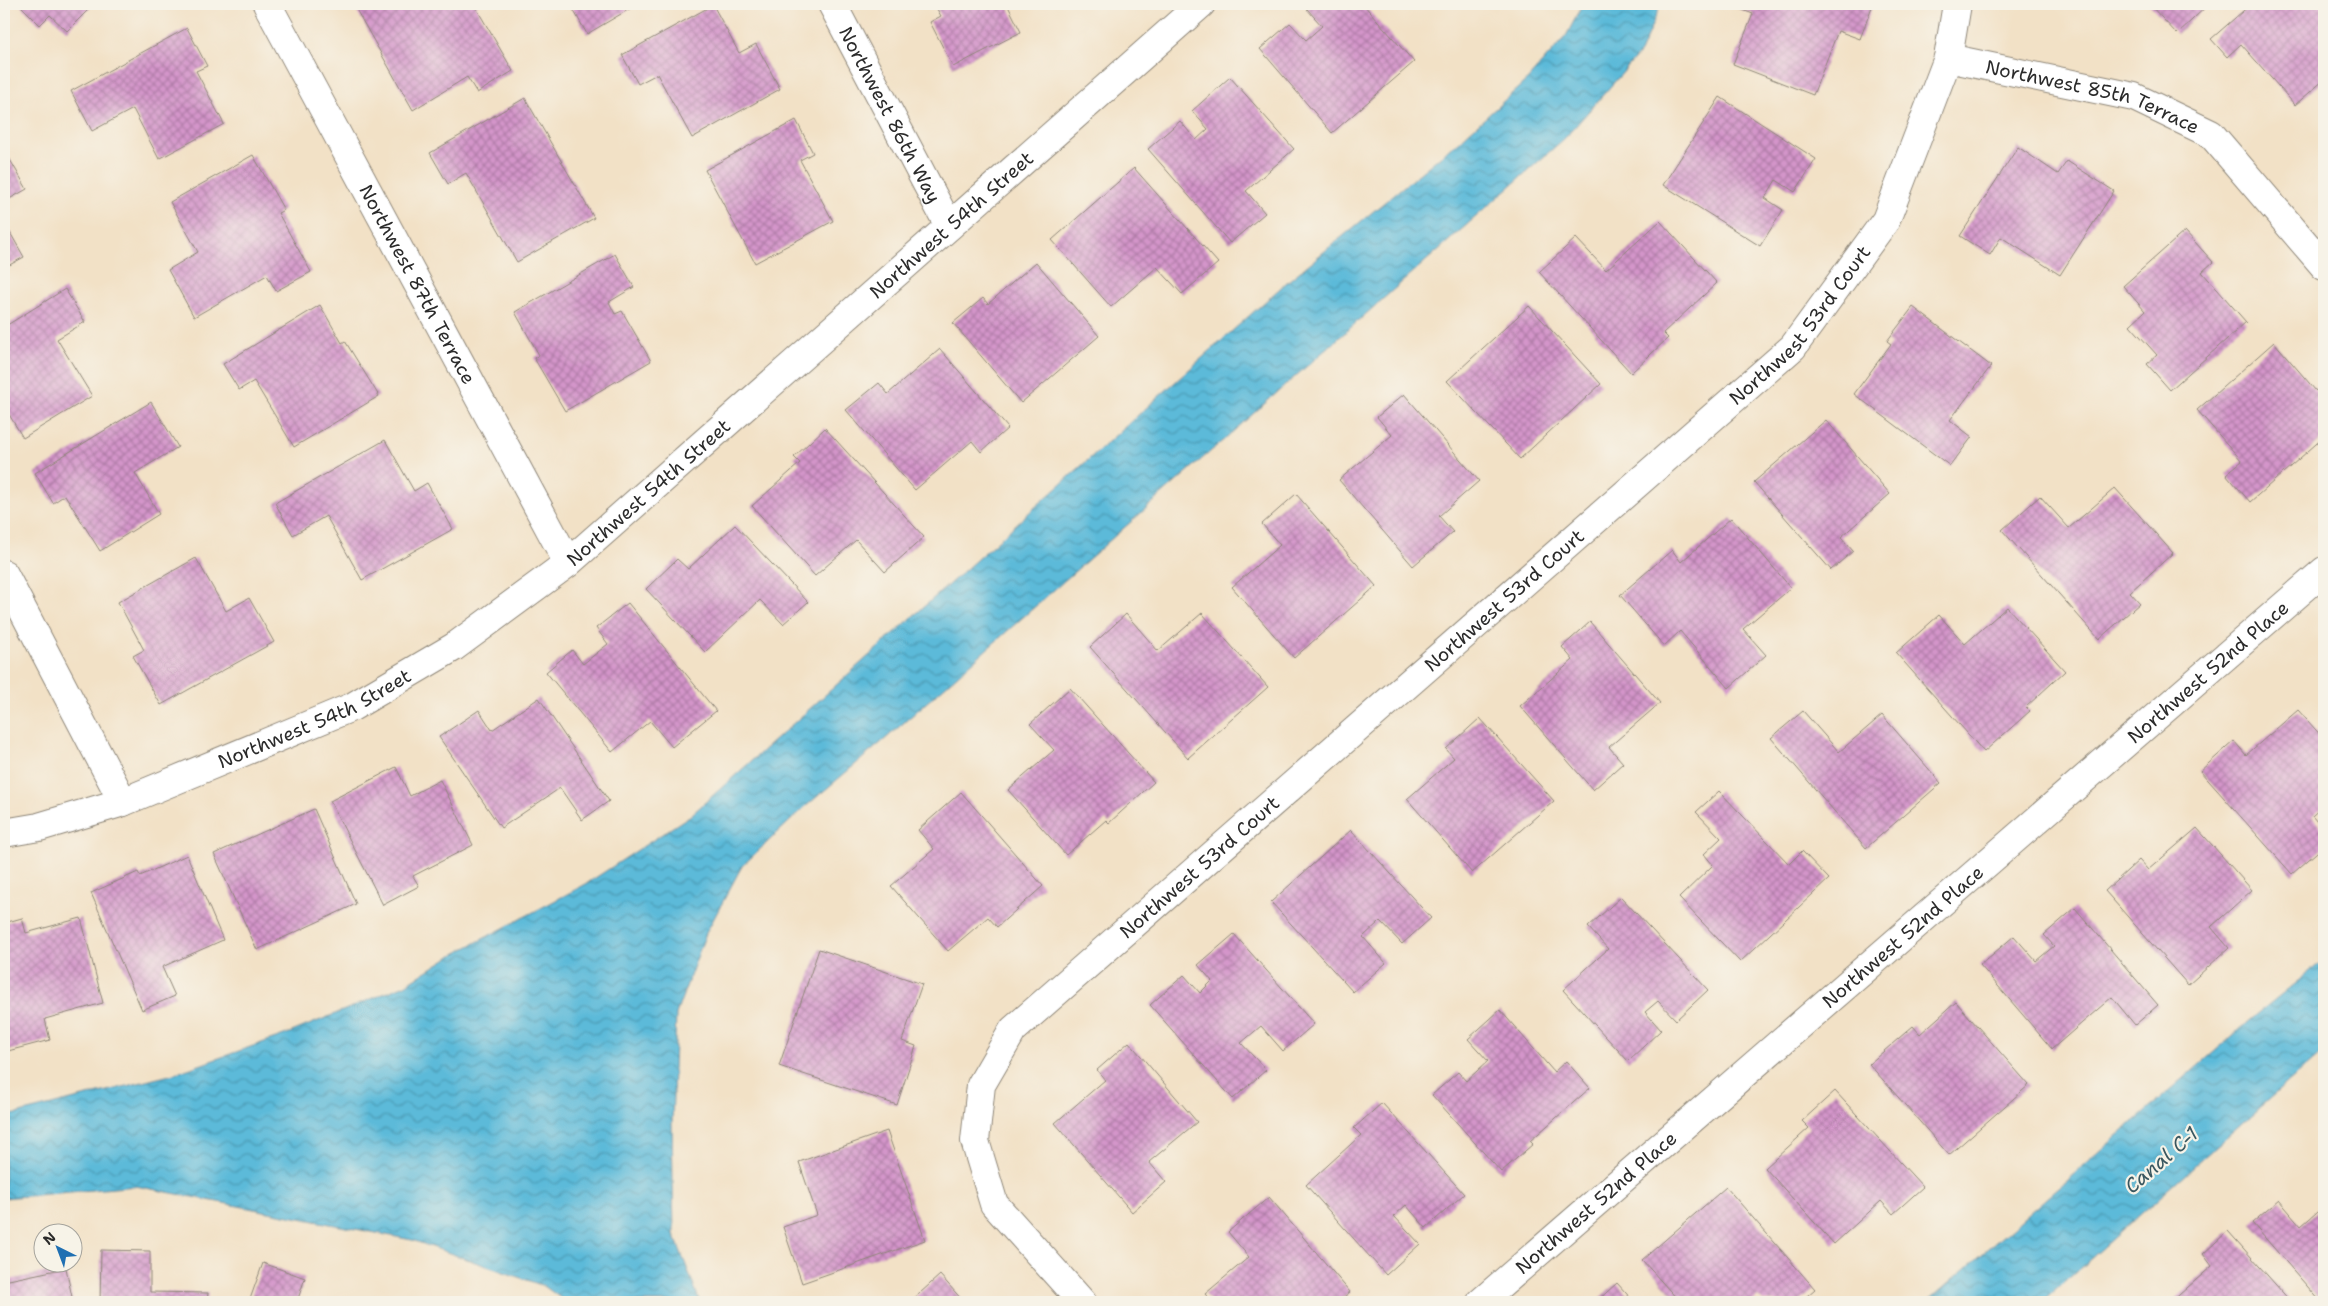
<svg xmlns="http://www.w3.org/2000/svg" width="2328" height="1306" font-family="'Shantell Sans',sans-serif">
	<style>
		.water { fill: url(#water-waves); stroke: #437282 }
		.building { fill: url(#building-cross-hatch) }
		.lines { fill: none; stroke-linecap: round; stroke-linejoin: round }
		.street-casing { stroke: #8e8678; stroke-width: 30 }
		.street { stroke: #fff; stroke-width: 28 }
		.labels { text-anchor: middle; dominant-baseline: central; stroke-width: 4.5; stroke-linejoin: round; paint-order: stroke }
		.street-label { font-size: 19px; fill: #2b2b2b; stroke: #f7f3e8 }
		.water-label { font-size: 20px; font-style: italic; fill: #39565f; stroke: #f7f3e8 }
	</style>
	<defs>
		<pattern id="water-waves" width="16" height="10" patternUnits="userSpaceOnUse" patternTransform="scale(1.25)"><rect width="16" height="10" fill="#5bbad9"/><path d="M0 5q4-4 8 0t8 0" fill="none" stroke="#4b97b0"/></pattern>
		<pattern id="building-cross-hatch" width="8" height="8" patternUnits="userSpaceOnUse" patternTransform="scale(1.25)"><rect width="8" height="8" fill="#d495ca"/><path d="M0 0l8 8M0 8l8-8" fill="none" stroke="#ac7aa4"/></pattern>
	</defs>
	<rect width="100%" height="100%" fill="#f7f3e8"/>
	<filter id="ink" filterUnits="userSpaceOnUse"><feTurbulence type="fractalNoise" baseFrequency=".02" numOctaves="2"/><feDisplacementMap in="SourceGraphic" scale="10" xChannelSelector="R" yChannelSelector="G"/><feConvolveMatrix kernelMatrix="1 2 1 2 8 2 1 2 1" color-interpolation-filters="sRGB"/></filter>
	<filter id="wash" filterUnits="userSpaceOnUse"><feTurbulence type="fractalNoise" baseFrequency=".0096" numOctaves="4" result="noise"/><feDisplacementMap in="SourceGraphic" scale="20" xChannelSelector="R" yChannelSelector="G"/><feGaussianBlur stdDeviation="1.12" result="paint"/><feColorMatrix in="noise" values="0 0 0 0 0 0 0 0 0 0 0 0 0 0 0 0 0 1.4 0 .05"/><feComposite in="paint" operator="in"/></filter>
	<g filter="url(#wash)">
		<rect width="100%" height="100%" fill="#f2e1c6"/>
		<g class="water">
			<polygon points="1583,4 1661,4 1640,53 1565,138 883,741 805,807 742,866 706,933 676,1014 672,1123 674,1234 700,1302 566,1302 544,1286 412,1240 136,1186 4,1198 4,1117 174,1074 287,1034 405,985 449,957 586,884 691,815 1287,282 1464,137 1528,79 1566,36"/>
			<polygon points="2324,960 2324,1051 2042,1302 1927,1302 2268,1005"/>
		</g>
		<g id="blocks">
			<g class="building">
				<polygon points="19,4 94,4 67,31 50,15 40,25"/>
				<polygon points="353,4 479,4 475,6 513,71 477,93 467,77 413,110"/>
				<polygon points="570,4 638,4 587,34"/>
				<polygon points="934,4 1007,4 1021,32 953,67 930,22 941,16"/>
				<polygon points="1313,4 1363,4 1414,62 1332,133 1260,49 1290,23 1306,40 1322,26 1307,9"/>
				<polygon points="1727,4 1873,4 1860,39 1838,31 1813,95 1733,64 1753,14"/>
				<polygon points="2149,4 2209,4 2177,34"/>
				<polygon points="2251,4 2324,4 2324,80 2295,105 2241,44 2227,57 2211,39"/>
				<polygon points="713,5 739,53 756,44 780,89 692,138 657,74 638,84 622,55"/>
				<polygon points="187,28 207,66 196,71 224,124 159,159 133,109 92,131 71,91"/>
				<polygon points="1230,77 1294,149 1246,191 1265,213 1230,243 1148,149 1180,121 1196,140 1208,129 1192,111"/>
				<polygon points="1720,97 1816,159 1795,192 1776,180 1765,198 1783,210 1760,246 1663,185"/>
				<polygon points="525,98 594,218 517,262 466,173 448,184 430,153"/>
				<polygon points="796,120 813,153 800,160 833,221 755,263 705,170"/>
				<polygon points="2018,147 2058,174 2067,161 2114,191 2060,275 2001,237 1990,255 1960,236"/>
				<polygon points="253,155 284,210 278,213 311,272 276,291 267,275 194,317 168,270 198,252 170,202"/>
				<polygon points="9,158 27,189 4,202 4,161"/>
				<polygon points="1134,168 1218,263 1182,294 1157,267 1111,307 1052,240"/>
				<polygon points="1660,221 1717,283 1663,333 1668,338 1631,373 1539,272 1576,238 1606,270"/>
				<polygon points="4,222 24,257 4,268"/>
				<polygon points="2185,231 2213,262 2202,272 2246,322 2170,390 2147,364 2157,355 2130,325 2145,311 2123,286"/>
				<polygon points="615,254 634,287 609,302 615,314 622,311 651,361 565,411 534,358 539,355 515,312"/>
				<polygon points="1036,262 1099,336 1021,403 953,323 983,298 988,304"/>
				<polygon points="65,289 85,322 57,339 92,396 23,438 4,406 4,327"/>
				<polygon points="320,305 342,343 345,341 379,396 294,447 254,381 239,390 223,364"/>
				<polygon points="1529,306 1601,384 1520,459 1447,381"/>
				<polygon points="1913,307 1991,366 1950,420 1972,437 1950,466 1854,394 1891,344 1887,341"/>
				<polygon points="2274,342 2316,391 2324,384 2324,437 2250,502 2226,474 2242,461 2197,410"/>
				<polygon points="940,349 1008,428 981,452 972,441 915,490 846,410 879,383 888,394"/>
				<polygon points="1404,394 1479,481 1439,516 1453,532 1413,566 1339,480 1392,435 1377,417"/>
				<polygon points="151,402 178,447 135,473 159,514 100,551 65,495 53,503 35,473"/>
				<polygon points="1826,420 1890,494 1841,537 1853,551 1831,570 1754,482"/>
				<polygon points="825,428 924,537 885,572 856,540 815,576 752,506 800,463 794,457"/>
				<polygon points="385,440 414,491 427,483 453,529 362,580 326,516 293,535 275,503"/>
				<polygon points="2115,488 2173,553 2130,592 2140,603 2099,639 2002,530 2040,496 2069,528"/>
				<polygon points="1296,494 1376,586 1294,658 1232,587 1280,545 1262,524"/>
				<polygon points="1731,518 1791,588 1743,629 1766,655 1729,688 1680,631 1664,646 1620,595 1672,550 1681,562"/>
				<polygon points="735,525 808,602 783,624 760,600 705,652 646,589 677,559 688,569"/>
				<polygon points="196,558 226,611 249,598 274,642 161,705 133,656 144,650 118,602"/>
				<polygon points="628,603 716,711 672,747 650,721 612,752 546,672 572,650 583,664 608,644 596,628"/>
				<polygon points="2007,607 2065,671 2026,707 2030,711 1984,752 1896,653 1939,615 1965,644"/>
				<polygon points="1202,613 1268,687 1188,758 1090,647 1126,614 1158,651"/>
				<polygon points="1590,622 1660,703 1609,747 1623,763 1593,790 1520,706 1573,660 1562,647"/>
				<polygon points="1070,688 1154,782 1109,823 1106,820 1066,855 1008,790 1054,750 1030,724"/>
				<polygon points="539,698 609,801 582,820 560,788 501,828 439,737 479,710 492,730"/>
				<polygon points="2298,710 2324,739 2324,805 2312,816 2324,830 2324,846 2292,874 2200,771 2234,741 2246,755"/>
				<polygon points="1803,711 1839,752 1882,715 1941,783 1866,848 1771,738"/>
				<polygon points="1480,718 1554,801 1472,873 1407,799 1454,758 1446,749"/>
				<polygon points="396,767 410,796 440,780 473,845 413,876 419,886 383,905 330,801"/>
				<polygon points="1719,791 1789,864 1802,851 1829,879 1740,962 1679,898 1713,865 1704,854 1721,838 1696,812"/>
				<polygon points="961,792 1043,886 997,927 988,917 948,951 891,886 934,849 918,830"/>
				<polygon points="314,809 356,904 257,950 214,854"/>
				<polygon points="2197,828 2252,890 2211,927 2229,948 2188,985 2105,891 2139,860 2148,870"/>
				<polygon points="1351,830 1431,918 1402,944 1380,921 1363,937 1386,963 1353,992 1271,902"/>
				<polygon points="187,855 223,940 162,967 175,996 142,1010 91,893 138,872 140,876"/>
				<polygon points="1621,897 1708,990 1676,1020 1658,1001 1645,1012 1661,1030 1628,1061 1563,990 1608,949 1588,927"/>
				<polygon points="2075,908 2158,1005 2135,1025 2112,997 2052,1049 1980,965 2014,936 2036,961 2054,946 2044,935"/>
				<polygon points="22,918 26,933 81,918 103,1003 45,1019 50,1040 4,1052 4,923"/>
				<polygon points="1234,934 1314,1024 1283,1051 1261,1026 1241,1043 1266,1070 1233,1099 1150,1005 1184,975 1200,993 1212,981 1198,965"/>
				<polygon points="819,949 922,984 902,1041 916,1046 897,1105 779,1066"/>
				<polygon points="1956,1002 2029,1085 1949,1155 1869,1064 1913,1026 1920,1034"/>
				<polygon points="1500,1010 1554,1072 1566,1061 1590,1088 1530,1141 1533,1144 1501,1172 1432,1095 1458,1072 1466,1081 1488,1061 1468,1039"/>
				<polygon points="1129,1042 1197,1122 1149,1162 1166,1182 1132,1212 1055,1123 1105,1080 1097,1070"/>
				<polygon points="1835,1091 1923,1187 1893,1214 1881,1201 1834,1244 1765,1168 1809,1128 1802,1121"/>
				<polygon points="1382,1103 1464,1194 1426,1228 1406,1205 1394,1216 1420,1244 1386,1275 1306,1185 1361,1135 1354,1128"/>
				<polygon points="887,1131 925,1240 802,1283 783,1227 817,1215 799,1162"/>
				<polygon points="1726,1187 1815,1289 1800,1302 1763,1302 1758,1297 1752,1302 1680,1302 1642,1260"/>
				<polygon points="1269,1197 1350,1292 1338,1302 1212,1302 1205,1294 1249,1257 1228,1232"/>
				<polygon points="2279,1200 2301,1226 2324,1206 2324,1302 2321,1302 2252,1223"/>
				<polygon points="2228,1231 2291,1302 2171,1302 2212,1266 2203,1254"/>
				<polygon points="101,1250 150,1251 150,1292 208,1293 207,1302 100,1302"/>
				<polygon points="263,1263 305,1278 297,1302 249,1302"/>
				<polygon points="66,1268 73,1302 4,1302 4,1281"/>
				<polygon points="940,1275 964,1302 910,1302"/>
				<polygon points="1617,1283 1634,1302 1596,1302"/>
			</g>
		</g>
	</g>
	<g filter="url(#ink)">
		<use href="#blocks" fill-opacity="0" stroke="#8e8678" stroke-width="1"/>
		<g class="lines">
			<g class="street-casing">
				<g id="street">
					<path id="s1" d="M267,4L568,563"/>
					<path id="s2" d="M832,4L949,226"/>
					<path id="s3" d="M1948,58L2134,97L2211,134L2324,266"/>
					<polyline points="4,574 123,802"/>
					<path id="s4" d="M4,833L39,827L123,802L352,707L454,647L568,563L1201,4"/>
					<path id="s5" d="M1082,1302L994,1204L975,1141L981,1085L1013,1030L1793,347L1886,220L1948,58L1957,4"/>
					<path id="s6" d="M1481,1302L2324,571"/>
				</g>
			</g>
			<use href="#street" class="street"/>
		</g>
	</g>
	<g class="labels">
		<g class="street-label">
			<text stroke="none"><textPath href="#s3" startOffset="150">Northwest 85th Terrace</textPath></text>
			<text stroke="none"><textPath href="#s2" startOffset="125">Northwest 86th Way</textPath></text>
			<text stroke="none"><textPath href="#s4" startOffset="1142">Northwest 54th Street</textPath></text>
			<text stroke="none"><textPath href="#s1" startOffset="318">Northwest 87th Terrace</textPath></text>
			<text stroke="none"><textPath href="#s5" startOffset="1375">Northwest 53rd Court</textPath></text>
			<text stroke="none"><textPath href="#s4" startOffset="738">Northwest 54th Street</textPath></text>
			<text stroke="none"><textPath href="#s5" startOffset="970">Northwest 53rd Court</textPath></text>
			<text stroke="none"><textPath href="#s6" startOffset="962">Northwest 52nd Place</textPath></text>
			<text stroke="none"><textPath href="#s4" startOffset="332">Northwest 54th Street</textPath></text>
			<text stroke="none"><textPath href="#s5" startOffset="565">Northwest 53rd Court</textPath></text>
			<text stroke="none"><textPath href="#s6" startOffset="558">Northwest 52nd Place</textPath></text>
			<text stroke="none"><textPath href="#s6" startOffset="152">Northwest 52nd Place</textPath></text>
		</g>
		<g class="water-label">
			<text transform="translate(2161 1160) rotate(-41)">Canal C-1</text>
		</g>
	</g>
	<rect width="2328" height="1306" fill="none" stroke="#f7f3e8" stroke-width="20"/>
	<g transform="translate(58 1248) rotate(318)"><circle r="24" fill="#f7f3e8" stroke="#a5a39c"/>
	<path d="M0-4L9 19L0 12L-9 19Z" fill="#1f6fb2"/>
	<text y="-8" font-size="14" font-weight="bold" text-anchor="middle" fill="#2b2b2b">N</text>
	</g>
</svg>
